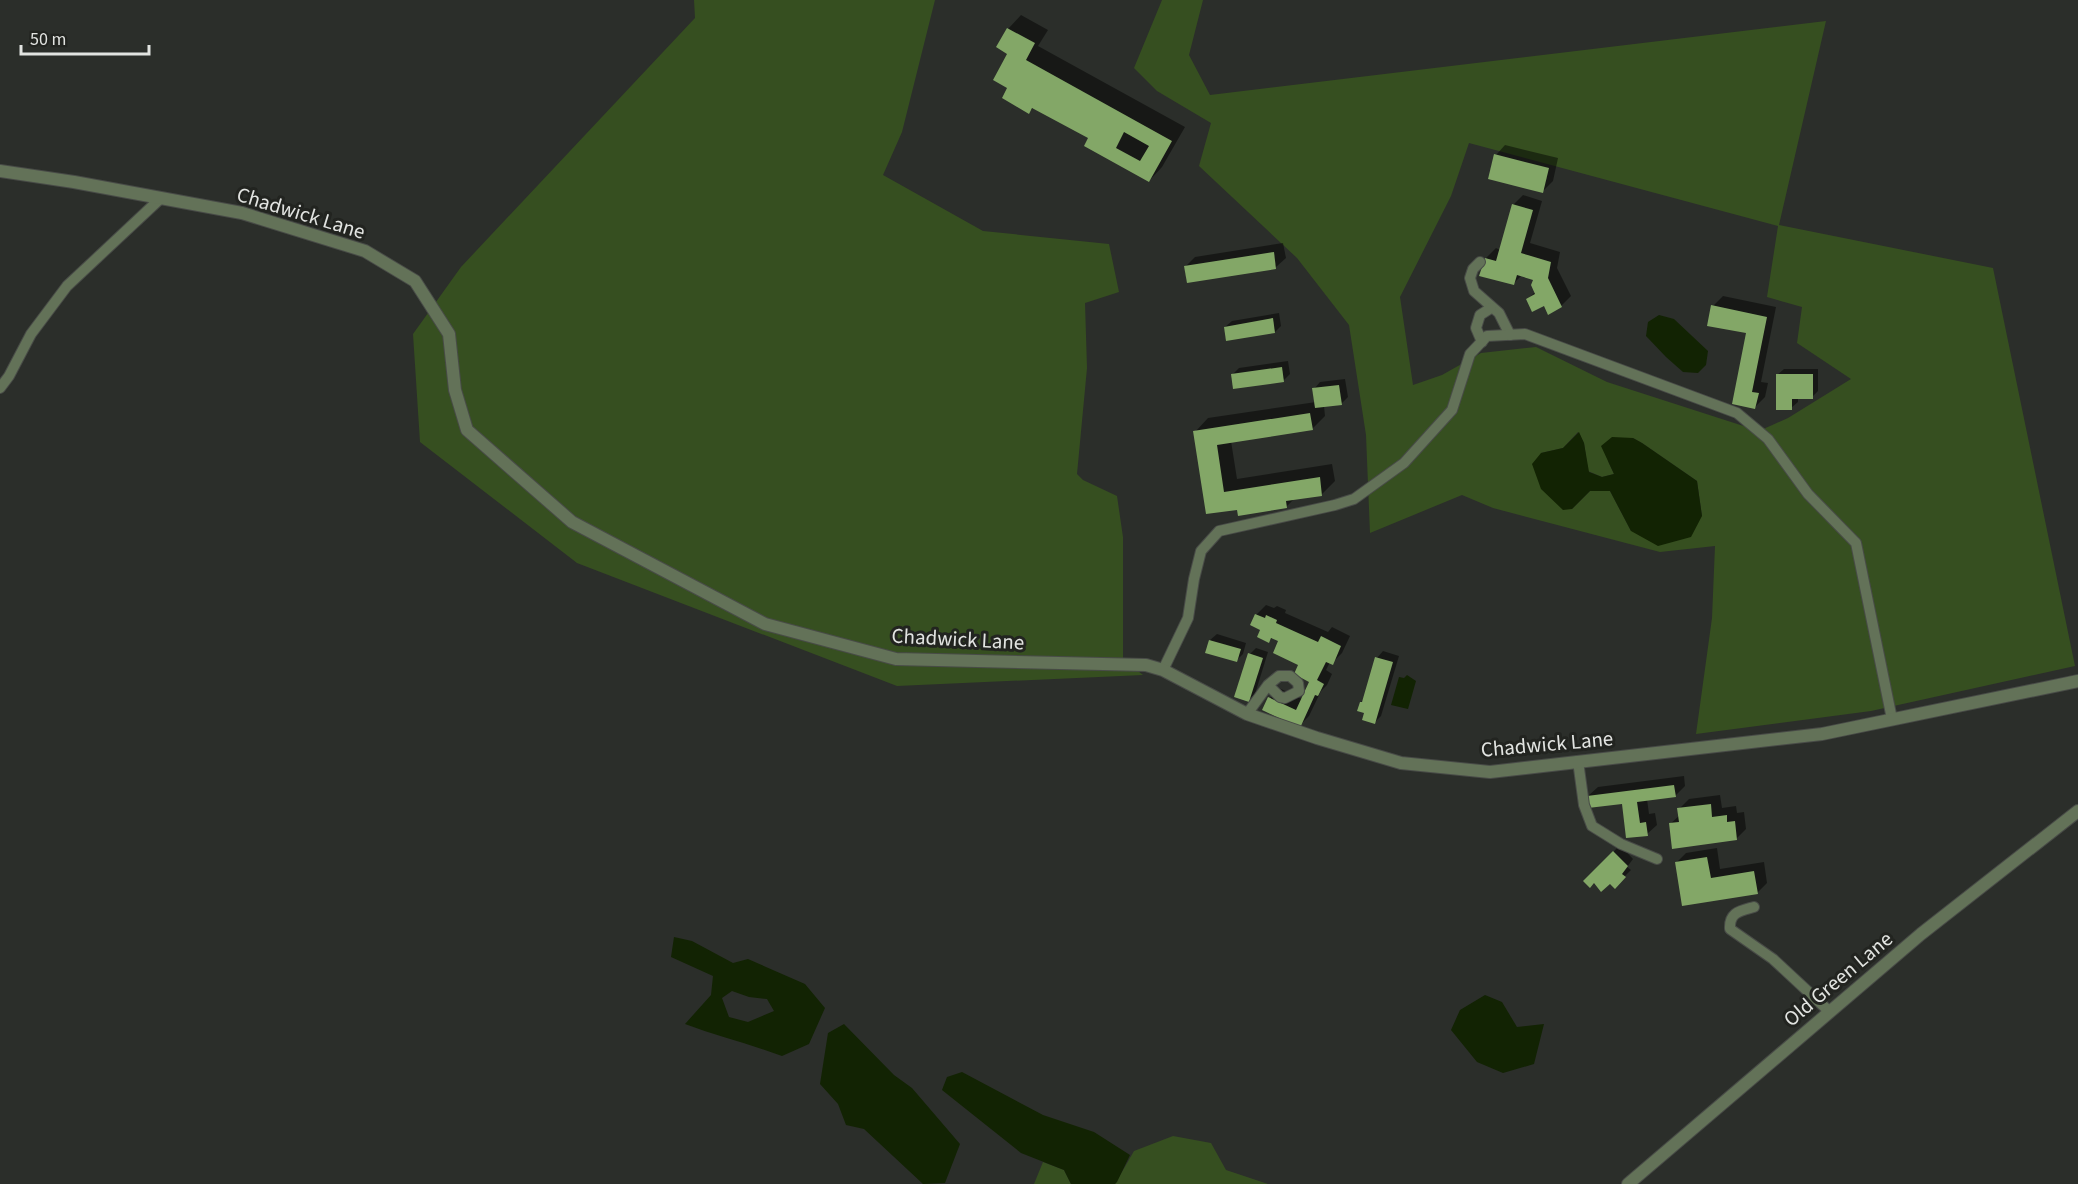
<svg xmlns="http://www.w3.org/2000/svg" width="2078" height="1184" font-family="'Source Sans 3',sans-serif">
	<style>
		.green { fill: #364f20; fill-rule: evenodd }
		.water { fill: #122303; fill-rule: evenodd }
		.shadow { fill: #0007 }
		.building { fill: #83a767; fill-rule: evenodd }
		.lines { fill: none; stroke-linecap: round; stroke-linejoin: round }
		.lane-casing { stroke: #484b47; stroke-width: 12 }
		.street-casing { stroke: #484b47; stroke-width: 14 }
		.lane { stroke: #637258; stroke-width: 10 }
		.street { stroke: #637258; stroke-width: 12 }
		.labels { text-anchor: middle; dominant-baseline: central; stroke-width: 6; stroke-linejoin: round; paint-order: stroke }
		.street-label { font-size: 21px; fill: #e2e4e1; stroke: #222420 }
	</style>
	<rect width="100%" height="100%" fill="#2b2e2a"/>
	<g class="green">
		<polygon points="694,0 935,0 902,132 883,175 983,231 1109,244 1119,292 1085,303 1087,368 1077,474 1083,480 1117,496 1123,537 1123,659 1143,675 897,686 577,563 420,442 413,334 461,267 695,18"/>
		<path d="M1162,0H1203L1189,55L1210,95L1826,21L1779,225L1993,268L2075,666L1871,711L1696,734L1712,618L1715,546L1660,552L1493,508L1462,495L1370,533L1366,435L1349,325L1297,258L1199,166L1211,123L1157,91L1134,68ZM1469,143L1778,226L1767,297L1802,307L1797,343L1851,379L1788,418L1759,431L1607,382L1536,347L1481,353L1442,375L1413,385L1400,297L1451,196ZM1578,432L1584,443L1588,471L1602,477L1614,474L1608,461L1633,438L1642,443L1697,481L1702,516L1631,531L1610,491H1590L1572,509L1541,453L1563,448Z"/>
		<polygon points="1173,1136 1211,1143 1226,1170 1268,1184 1115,1184 1134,1151"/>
		<polygon points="1043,1162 1064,1170 1071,1184 1034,1184"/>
	</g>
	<g class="water">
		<polygon points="1659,315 1674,319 1708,351 1706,365 1698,373 1683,372 1666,357 1646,336 1648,322"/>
		<polygon points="1579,432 1584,443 1589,472 1602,477 1614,474 1601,446 1612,437 1633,438 1642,443 1697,481 1702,516 1691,537 1658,546 1631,531 1610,491 1590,491 1572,509 1563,510 1541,489 1532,464 1541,453 1563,448"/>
		<polygon points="1407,675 1416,681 1408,709 1391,705 1399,677 1404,678"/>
		<path d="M674,937L692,941L733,963L748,959L805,984L825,1008L809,1044L782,1056C750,1044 717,1036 685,1024L711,995L713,976L671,957ZM732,991L749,997L767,999L774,1011L748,1022L729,1017L722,998Z"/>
		<polygon points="1485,995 1502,1002 1517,1027 1544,1024 1534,1064 1503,1073 1477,1062 1451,1030 1460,1010"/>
		<polygon points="844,1024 894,1075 912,1088 960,1144 945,1183 923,1184 864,1129 846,1125 838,1104 820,1084 828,1033"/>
		<polygon points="962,1072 1043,1115 1094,1132 1130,1155 1117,1182 1115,1184 1071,1184 1064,1170 1021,1153 942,1090 947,1077"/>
	</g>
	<g class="shadow">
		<polygon points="1021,15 1048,30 1038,46 1185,127 1162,167 1149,181 1090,138 1034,107 1029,112 1009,87 1009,53 998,47 1008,29"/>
		<polygon points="1505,145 1558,158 1553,181 1543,191 1496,155"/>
		<polygon points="1523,195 1542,201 1530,243 1560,252 1557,268 1571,296 1561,306 1528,299 1535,292 1535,279 1522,275 1513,284 1486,258 1496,248 1500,250 1513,205"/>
		<polygon points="1283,243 1286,258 1276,267 1185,267 1195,257"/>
		<polygon points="1723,296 1776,307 1761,382 1768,383 1765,397 1755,407 1734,403 1748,332 1713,306"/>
		<polygon points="1279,313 1281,326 1275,332 1225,327 1232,321"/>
		<polygon points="1288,361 1290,374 1283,381 1233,374 1239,368"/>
		<polygon points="1784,369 1818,369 1818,391 1812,397 1798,397 1798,402 1791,408 1777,375"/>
		<polygon points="1345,379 1348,397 1341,404 1324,406 1325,416 1312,429 1231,441 1237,479 1332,464 1335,481 1322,494 1295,498 1286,507 1238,508 1207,513 1195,432 1208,418 1316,402 1314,389 1320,382"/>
		<polygon points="1266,605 1274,608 1277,606 1286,610 1285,613 1328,632 1332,627 1350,636 1342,653 1332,663 1330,662 1326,670 1332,674 1327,685 1321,691 1309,716 1299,726 1270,698 1279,688 1302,699 1311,681 1300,664 1280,640 1273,637 1269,641 1262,629 1252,624 1257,614"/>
		<polygon points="1217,634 1246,643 1243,654 1236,661 1210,640"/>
		<polygon points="1256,648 1268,652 1255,694 1248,700 1250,654"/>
		<polygon points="1383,651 1399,656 1381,716 1375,722 1366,712 1361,702 1365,699 1377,658"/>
		<polygon points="1684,776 1685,786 1675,796 1647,799 1649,814 1655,813 1657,825 1647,834 1624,803 1588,796 1598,787"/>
		<polygon points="1720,795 1722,808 1736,806 1737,813 1744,812 1746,829 1736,839 1670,824 1680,815 1679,809 1689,799"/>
		<polygon points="1620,845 1633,859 1627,867 1631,870 1615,886 1610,882 1585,881"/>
		<polygon points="1717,848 1720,869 1764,862 1767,883 1757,893 1683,904 1676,863 1686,853"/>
	</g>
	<g class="building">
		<path d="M1007,28L1035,43L1026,60L1172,141L1149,182L1084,146L1088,138L1032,108L1029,114L1002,98L1007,88L993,80L1007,54L996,47ZM1124,132L1149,146L1140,161L1116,148Z"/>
		<polygon points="1494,154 1549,168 1543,193 1488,179"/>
		<polygon points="1512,204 1533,210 1521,253 1551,262 1548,278 1562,307 1548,315 1544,306 1532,312 1526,299 1535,294 1531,285 1533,280 1517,275 1514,285 1479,276 1485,258 1496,261"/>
		<polygon points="1274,252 1276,269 1187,283 1184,266"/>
		<polygon points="1711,305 1767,317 1752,392 1759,393 1755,409 1732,404 1746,333 1707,326"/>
		<polygon points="1273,318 1275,333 1226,341 1224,327"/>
		<polygon points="1282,367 1284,382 1233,389 1231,374"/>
		<polygon points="1776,374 1813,374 1813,399 1792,399 1792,410 1776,410"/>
		<polygon points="1339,385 1342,405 1315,408 1312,388"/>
		<polygon points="1310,413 1313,430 1217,445 1224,492 1320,477 1322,496 1286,501 1287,508 1238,516 1237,510 1206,514 1193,431"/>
		<polygon points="1255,614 1265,618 1266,615 1277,620 1276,623 1318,642 1321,636 1341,646 1333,665 1326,662 1317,680 1324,684 1318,696 1315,695 1300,728 1262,710 1268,697 1296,710 1309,682 1294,674 1298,665 1273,653 1278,641 1271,638 1269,643 1257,637 1260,630 1250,625"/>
		<polygon points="1209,640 1241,649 1237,662 1205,653"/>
		<polygon points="1248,653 1263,658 1249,702 1234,697"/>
		<polygon points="1375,657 1393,662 1375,724 1362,720 1364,713 1357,711 1360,702 1362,702"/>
		<polygon points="1674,785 1676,797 1637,802 1640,823 1646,822 1648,836 1626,838 1622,804 1588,808 1587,796"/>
		<polygon points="1711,804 1712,817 1727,815 1727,822 1735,821 1737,840 1672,849 1669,823 1679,822 1677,808"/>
		<polygon points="1613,851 1628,866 1622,874 1626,877 1615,889 1610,884 1601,892 1594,883 1590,888 1583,881"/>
		<polygon points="1707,857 1711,878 1754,871 1758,894 1682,906 1675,862"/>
	</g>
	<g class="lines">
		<g class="lane-casing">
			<g id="lane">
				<polyline points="1480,262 1473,269 1470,278 1474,291 1499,313 1510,335"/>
				<polyline points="1482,342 1476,328 1480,315 1491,308"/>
				<polyline points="0,388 9,376 31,334 67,286 161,198"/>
				<polyline points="1163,670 1188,618 1194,579 1201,551 1219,531 1335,505 1354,499 1404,463 1452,410 1470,354 1487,336 1525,334 1737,413 1768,439 1808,494 1856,543 1892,719"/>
				<polyline points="1247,714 1268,685 1279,676 1290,676 1298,683 1299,691 1285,698 1280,697 1268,685"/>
				<polyline points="1578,761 1584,805 1592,826 1621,844 1657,859"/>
				<path d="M1754,907C1740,911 1729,912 1730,929L1773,959L1830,1012"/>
			</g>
		</g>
		<g class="street-casing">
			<g id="street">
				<polyline points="0,171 74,182 242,213 365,251 415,281 449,334 455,390 467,430 572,522 765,624 896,659 1146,665 1163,670 1247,714 1317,738 1401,763 1490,772 1822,734 2078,681"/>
				<polyline points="1628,1184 1921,934 2078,811"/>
			</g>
		</g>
		<use href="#lane" class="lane"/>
		<use href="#street" class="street"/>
	</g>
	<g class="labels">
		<g class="street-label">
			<text transform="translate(301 213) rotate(17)">Chadwick Lane</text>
			<text transform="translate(958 639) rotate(3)">Chadwick Lane</text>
			<text transform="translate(1547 744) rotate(-5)">Chadwick Lane</text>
			<text transform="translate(1838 979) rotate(-40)">Old Green Lane</text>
		</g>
	</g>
	<path d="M21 45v9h128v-9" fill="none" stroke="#e2e4e1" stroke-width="3"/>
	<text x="30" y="45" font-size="18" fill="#e2e4e1" stroke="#222420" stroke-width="4.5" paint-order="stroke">50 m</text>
</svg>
